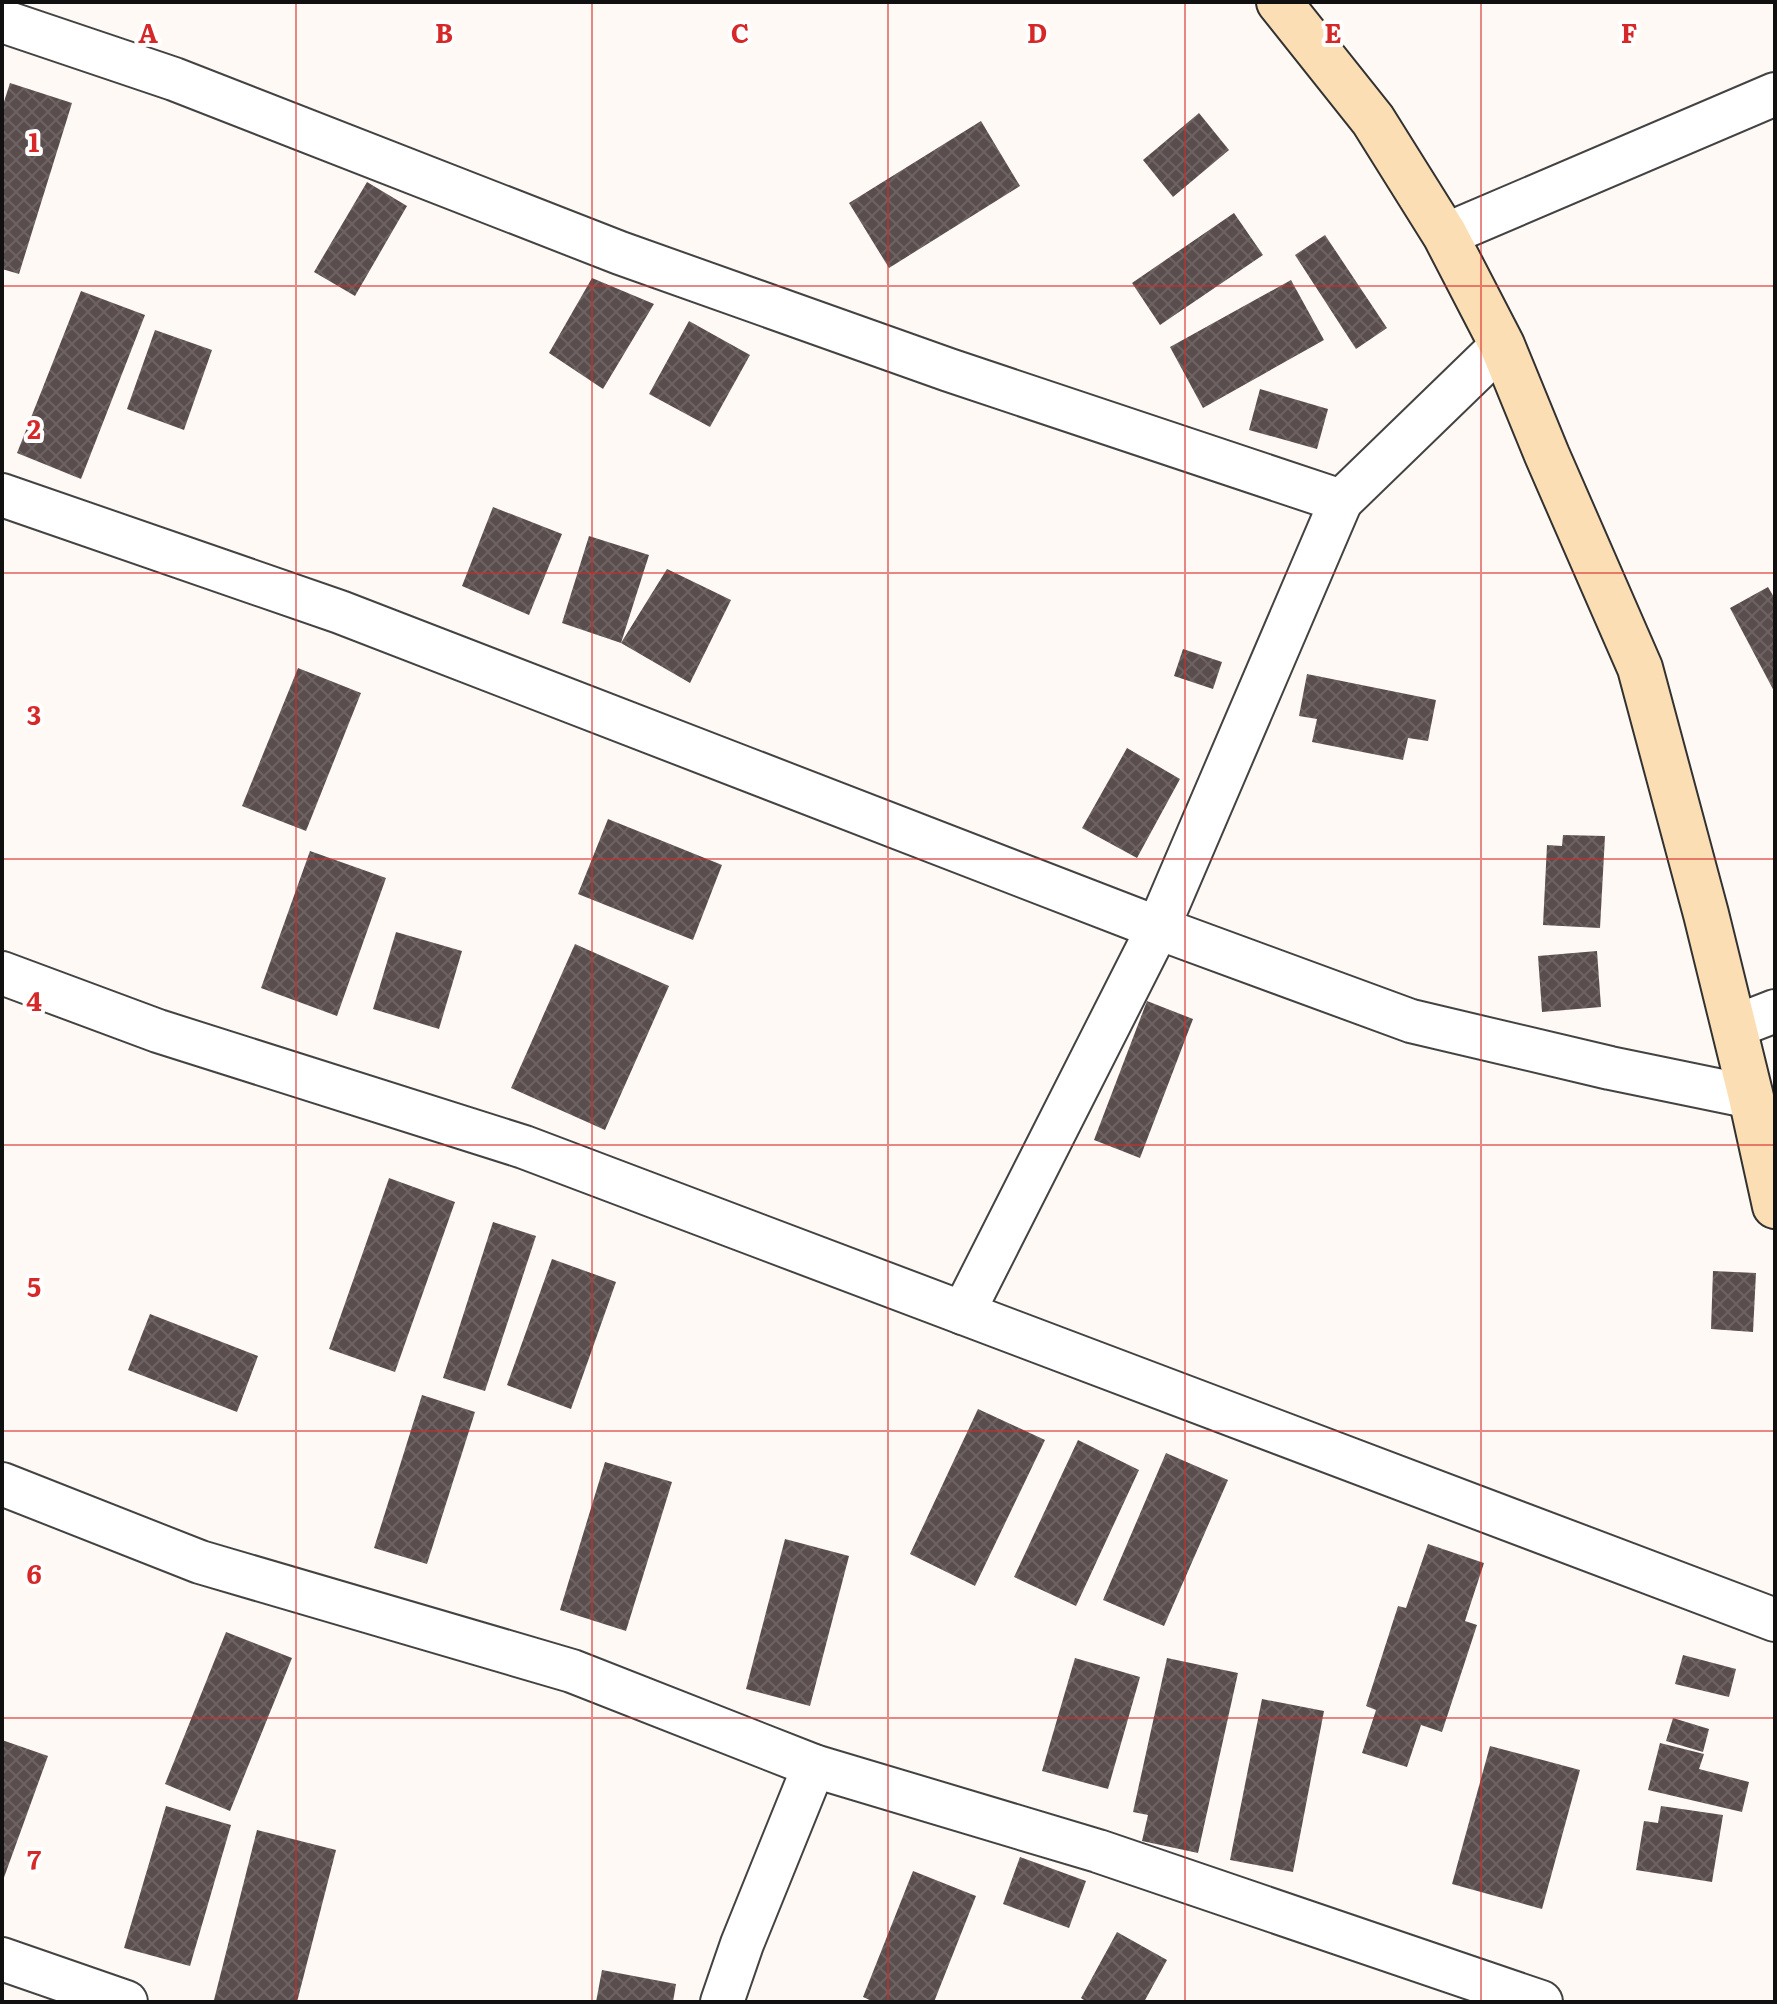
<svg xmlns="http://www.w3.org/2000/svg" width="1777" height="2004" font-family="Literata,serif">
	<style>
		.building { fill: url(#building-cross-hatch) }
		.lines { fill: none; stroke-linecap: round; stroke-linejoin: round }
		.street-casing { stroke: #434343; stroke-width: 46 }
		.secondary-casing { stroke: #323232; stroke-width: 48 }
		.street { stroke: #fff; stroke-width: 42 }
		.secondary { stroke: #fbdeb3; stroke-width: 44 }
		.grid { fill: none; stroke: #d62828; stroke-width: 2; stroke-opacity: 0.55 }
		.grid-label { font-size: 26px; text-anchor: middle; font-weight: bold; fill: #d62828; stroke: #fff; stroke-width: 8; stroke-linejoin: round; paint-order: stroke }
	</style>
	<defs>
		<pattern id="building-cross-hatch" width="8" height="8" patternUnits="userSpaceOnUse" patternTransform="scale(2)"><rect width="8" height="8" fill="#594e4d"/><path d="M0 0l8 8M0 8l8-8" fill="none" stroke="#6c6362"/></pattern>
	</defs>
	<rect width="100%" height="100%" fill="#fef9f4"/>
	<g class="building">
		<polygon points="10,83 72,103 19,274 2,269 2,108"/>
		<polygon points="1199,113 1229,150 1173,197 1143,160"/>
		<polygon points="981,121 1020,186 889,268 849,203"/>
		<polygon points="367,182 407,206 355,296 314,272"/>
		<polygon points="1234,213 1263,255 1160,325 1132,283"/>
		<polygon points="1325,235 1387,328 1356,349 1295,255"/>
		<polygon points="592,278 654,304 603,389 549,353"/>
		<polygon points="1291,280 1324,340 1203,408 1170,347"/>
		<polygon points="81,291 145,315 81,479 17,453"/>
		<polygon points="689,321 750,355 710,427 649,394"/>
		<polygon points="155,330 212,350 184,430 127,409"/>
		<polygon points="1260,389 1328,409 1317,449 1249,430"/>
		<polygon points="493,507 562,534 529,615 462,586"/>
		<polygon points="589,536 649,555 621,643 667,569 731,600 690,683 621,643 562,623"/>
		<polygon points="1768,587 1775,599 1775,693 1730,608"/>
		<polygon points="1183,649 1222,662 1213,689 1174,676"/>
		<polygon points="298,668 361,693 306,831 242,806"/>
		<polygon points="1307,674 1436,700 1428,741 1408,738 1403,760 1312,742 1317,719 1299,716"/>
		<polygon points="1127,748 1180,779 1137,858 1082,828"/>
		<polygon points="608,819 722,865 693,940 578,894"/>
		<polygon points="1563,835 1605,836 1600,928 1543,925 1547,845 1562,846"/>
		<polygon points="310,851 386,878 337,1016 261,988"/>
		<polygon points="396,932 462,951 439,1029 373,1009"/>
		<polygon points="575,944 669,986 605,1130 511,1088"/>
		<polygon points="1597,951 1601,1007 1542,1012 1538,956"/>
		<polygon points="1147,1001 1193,1019 1140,1158 1094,1140"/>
		<polygon points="389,1178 455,1202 395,1372 329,1349"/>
		<polygon points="493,1222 536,1236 485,1391 443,1378"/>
		<polygon points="552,1259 616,1282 571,1409 507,1385"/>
		<polygon points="1713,1271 1756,1273 1753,1332 1711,1329"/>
		<polygon points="150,1314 258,1356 237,1412 128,1370"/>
		<polygon points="422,1395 475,1412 427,1564 374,1548"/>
		<polygon points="978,1409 1045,1440 975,1586 910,1554"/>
		<polygon points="1078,1440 1139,1470 1076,1606 1014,1577"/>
		<polygon points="1166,1453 1228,1480 1164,1626 1103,1600"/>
		<polygon points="605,1462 672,1482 626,1631 560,1610"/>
		<polygon points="785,1539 849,1556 810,1706 746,1689"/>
		<polygon points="1428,1544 1484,1563 1465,1621 1477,1625 1442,1732 1421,1725 1407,1767 1362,1753 1376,1710 1366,1706 1398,1606 1406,1608"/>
		<polygon points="226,1632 292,1658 230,1811 165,1784"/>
		<polygon points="1683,1655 1736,1669 1729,1697 1675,1684"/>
		<polygon points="1075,1658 1140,1677 1108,1789 1042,1771"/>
		<polygon points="1167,1658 1238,1673 1198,1853 1142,1841 1148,1815 1133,1812"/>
		<polygon points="1262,1699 1324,1711 1293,1872 1230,1860"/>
		<polygon points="1673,1718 1709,1729 1703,1752 1666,1741"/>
		<polygon points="2,1740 48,1756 2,1883"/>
		<polygon points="1660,1743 1704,1754 1699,1769 1749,1782 1742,1812 1648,1790"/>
		<polygon points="1490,1746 1580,1770 1542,1909 1452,1884"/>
		<polygon points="166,1806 231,1825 190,1966 124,1948"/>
		<polygon points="1661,1806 1723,1815 1712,1882 1636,1870 1644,1821 1658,1823"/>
		<polygon points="257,1830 336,1850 297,2002 214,2000"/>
		<polygon points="1020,1857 1086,1881 1069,1928 1003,1904"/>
		<polygon points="913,1871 976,1896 934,2002 874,2002 863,1997"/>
		<polygon points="1117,1932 1167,1960 1144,2002 1087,2002 1081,1998"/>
		<polygon points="602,1970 676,1984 673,2002 596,2002"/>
	</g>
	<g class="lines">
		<g class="street-casing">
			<g id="street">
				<polyline points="2,21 174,79 620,253 949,370 1341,501 1502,345"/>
				<polyline points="1445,235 1775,94"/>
				<polyline points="2,495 340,612 1158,928 963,1313"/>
				<polyline points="1341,501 1158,928 1411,1021 1610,1068 1751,1097"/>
				<polyline points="2,973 158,1031 524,1147 1775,1620"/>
				<polyline points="1734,1027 1775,1011"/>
				<polyline points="2,1484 200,1562 572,1671 814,1766 1098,1851 1541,2002"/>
				<polyline points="2,1959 126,2002"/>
				<polyline points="722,2002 742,1944 814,1766"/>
			</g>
		</g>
		<g class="secondary-casing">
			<polyline id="secondary" points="1279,2 1373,120 1445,235 1502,345 1547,455 1640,668 1706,914 1751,1097 1775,1206"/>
		</g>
		<use href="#street" class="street"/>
		<use href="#secondary" class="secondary"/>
	</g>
	<path class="grid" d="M296,2V2002M592,2V2002M888,2V2002M1185,2V2002M1481,2V2002M2,286H1775M2,573H1775M2,859H1775M2,1145H1775M2,1431H1775M2,1718H1775"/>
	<g class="grid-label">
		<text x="148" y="43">A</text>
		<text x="444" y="43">B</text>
		<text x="740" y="43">C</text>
		<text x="1037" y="43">D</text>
		<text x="1333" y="43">E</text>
		<text x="1629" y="43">F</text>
		<text x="34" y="152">1</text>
		<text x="34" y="439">2</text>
		<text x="34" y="725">3</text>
		<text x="34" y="1011">4</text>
		<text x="34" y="1297">5</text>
		<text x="34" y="1584">6</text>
		<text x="34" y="1870">7</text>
	</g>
	<rect width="1777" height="2004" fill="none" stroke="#101010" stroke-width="8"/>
</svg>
